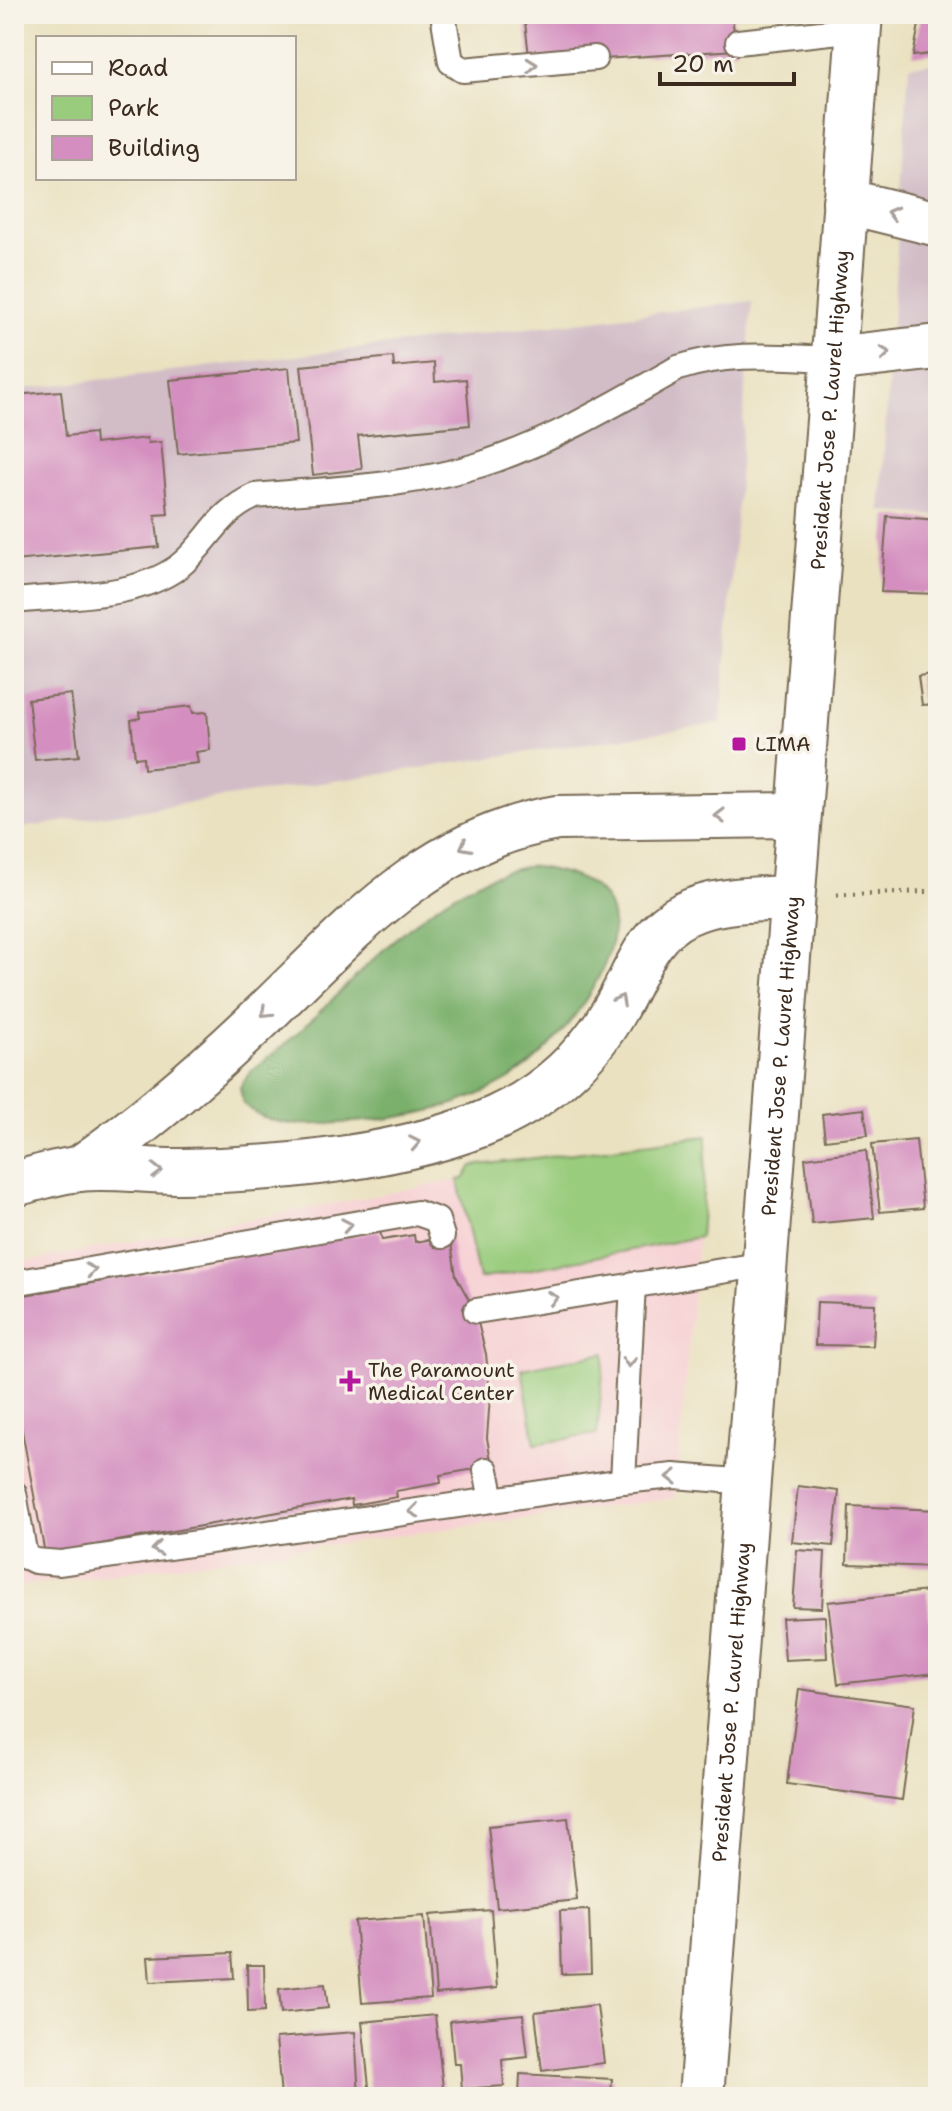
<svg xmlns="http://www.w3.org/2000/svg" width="952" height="2111" font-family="'Shantell Sans',sans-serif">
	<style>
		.built { fill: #f7cfd3 }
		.industrial { fill: #d2bdc7 }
		.green { fill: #99cc7d; stroke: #6a7b4e; stroke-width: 2 }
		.forest { fill: #7ab06c; stroke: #5a6d45; stroke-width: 2 }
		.building { fill: #d48fc0 }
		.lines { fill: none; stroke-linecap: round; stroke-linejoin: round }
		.lane-casing { stroke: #786a57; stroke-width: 28 }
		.street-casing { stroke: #786a57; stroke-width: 48 }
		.highway-casing { stroke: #786a57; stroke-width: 48 }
		.path { stroke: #786a57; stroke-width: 5; stroke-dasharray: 2 6; stroke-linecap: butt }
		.lane { stroke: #fff; stroke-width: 24 }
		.street { stroke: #fff; stroke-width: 44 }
		.highway { stroke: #fff; stroke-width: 44 }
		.oneway { stroke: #a79f9a }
		.poi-dot { fill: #b5179e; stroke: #f7f3e8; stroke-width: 3 }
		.labels { text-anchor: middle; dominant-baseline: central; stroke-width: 7; stroke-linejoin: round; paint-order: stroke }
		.street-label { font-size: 20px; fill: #3b2a1e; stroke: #f7f3e8 }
		.poi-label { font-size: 20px; fill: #3b2a1e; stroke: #f7f3e8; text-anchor: start }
	</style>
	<rect width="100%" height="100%" fill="#f7f3e8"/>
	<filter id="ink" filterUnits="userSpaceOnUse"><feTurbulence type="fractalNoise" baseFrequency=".0125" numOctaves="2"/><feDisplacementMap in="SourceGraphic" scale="16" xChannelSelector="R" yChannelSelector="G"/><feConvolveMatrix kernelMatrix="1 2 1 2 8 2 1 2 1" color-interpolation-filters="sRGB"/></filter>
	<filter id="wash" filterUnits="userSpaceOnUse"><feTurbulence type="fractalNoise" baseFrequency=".006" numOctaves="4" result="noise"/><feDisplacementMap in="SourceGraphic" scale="32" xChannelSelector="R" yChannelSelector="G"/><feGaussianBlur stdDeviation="1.8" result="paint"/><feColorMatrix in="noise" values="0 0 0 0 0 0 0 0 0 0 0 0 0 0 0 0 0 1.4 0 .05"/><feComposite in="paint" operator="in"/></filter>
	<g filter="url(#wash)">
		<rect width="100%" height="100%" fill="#eae1c0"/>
		<polygon class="built" points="707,1136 675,1498 14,1587 14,1264 463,1179 472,1166"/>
		<g class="industrial">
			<polygon points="938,63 938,516 880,511 909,66"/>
			<polygon points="752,301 721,723 14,829 14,390"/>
		</g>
		<g class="green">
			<polygon points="707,1136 700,1237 479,1279 458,1180 464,1179 472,1166"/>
			<polygon points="605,1353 597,1434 535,1444 522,1369"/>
		</g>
		<path class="forest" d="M531,866C560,871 601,878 611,911C626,961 557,1047 519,1073C464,1109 405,1119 340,1123C308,1125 268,1129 243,1103L240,1087L252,1070C340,1009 419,881 531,866Z"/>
		<g id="blocks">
			<g class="building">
				<polygon points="524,14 732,14 736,50 530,64"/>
				<polygon points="921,14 938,14 938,53 913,56"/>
				<polygon points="393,357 394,367 434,363 435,382 466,379 470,425 358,436 362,469 313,475 301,366"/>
				<polygon points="289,368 296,443 178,454 170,380"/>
				<polygon points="61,391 66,436 94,433 95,444 147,438 148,443 161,442 168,514 155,515 159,547 14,561 14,395"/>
				<polygon points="887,516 938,520 938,594 881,592"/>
				<polygon points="938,673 938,704 922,705 918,676"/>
				<polygon points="71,694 79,756 35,760 28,699"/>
				<polygon points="191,706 193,713 207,712 210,750 196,752 198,763 144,769 143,757 135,758 131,720 140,718 139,712"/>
				<polygon points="864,1109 868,1135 825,1140 822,1114"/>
				<polygon points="916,1140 923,1208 880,1212 872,1144"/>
				<polygon points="866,1150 874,1218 812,1224 805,1158"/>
				<polygon points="380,1231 382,1240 414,1235 415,1242 450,1236 456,1276 475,1311 486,1354 490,1396 487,1438 492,1466 440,1475 441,1483 396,1491 397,1497 352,1505 351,1499 45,1554 14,1388 14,1297"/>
				<polygon points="817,1302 875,1304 873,1346 815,1345"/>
				<polygon points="798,1486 839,1491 833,1546 792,1542"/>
				<polygon points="849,1506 938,1510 938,1567 847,1564"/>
				<polygon points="797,1550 825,1552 822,1608 793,1607"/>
				<polygon points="927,1591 936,1673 838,1684 828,1602"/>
				<polygon points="825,1616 827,1658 785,1660 782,1618"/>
				<polygon points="799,1689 915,1705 902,1800 787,1784"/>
				<polygon points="568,1818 577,1900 497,1908 488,1826"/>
				<polygon points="491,1910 497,1988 436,1994 430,1915"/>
				<polygon points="589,1910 591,1973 562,1974 560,1911"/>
				<polygon points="424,1916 431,1998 362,2003 355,1921"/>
				<polygon points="232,1953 234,1978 150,1982 148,1957"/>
				<polygon points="247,1965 264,1965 265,2011 248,2012"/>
				<polygon points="325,1984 328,2008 281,2013 279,1989"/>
				<polygon points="597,2005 604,2063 542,2071 535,2012"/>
				<polygon points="523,2014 528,2057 502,2060 504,2086 462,2089 460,2064 454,2064 450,2021"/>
				<polygon points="435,2015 443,2088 370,2096 362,2022"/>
				<polygon points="355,2032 359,2097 281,2097 276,2038"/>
				<polygon points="520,2074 612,2079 611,2097 519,2097"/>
			</g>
		</g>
	</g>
	<g filter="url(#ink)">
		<use href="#blocks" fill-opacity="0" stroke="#786a57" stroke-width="2"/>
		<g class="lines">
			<g class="lane-casing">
				<g id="lane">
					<polyline points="443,14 451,62 463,70 595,58"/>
					<polyline points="738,42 858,29"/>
					<path d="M14,601C66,595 134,599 178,567C209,543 216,513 255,496C329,489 408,487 479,465C549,443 615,404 678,368C729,351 780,357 833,359"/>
					<polyline points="14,1283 417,1213 437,1220 442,1236"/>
					<polyline points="476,1311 765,1264"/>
					<polyline points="486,1470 492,1500"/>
					<polyline points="623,1481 633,1284"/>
					<polyline points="14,1493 25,1557"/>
					<polyline points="14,1551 35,1561 60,1563 623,1481 674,1476 749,1482"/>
				</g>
			</g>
			<g class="street-casing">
				<g id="street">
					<polyline points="845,201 938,224"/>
					<polyline points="833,359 938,347"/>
					<path d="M79,1169C141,1126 197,1078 252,1026C345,938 424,840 557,818L798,815"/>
					<path d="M14,1184C35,1179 57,1171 79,1169C112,1165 148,1172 182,1171C277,1170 409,1157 496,1118C545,1096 589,1056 615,1009C636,974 646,933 685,914C717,898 758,900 792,898"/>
				</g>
			</g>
			<g class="highway-casing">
				<g id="highway">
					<path id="s1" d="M701,2097L860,14"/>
				</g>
			</g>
			<polyline class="path" points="837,895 938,891"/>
			<use href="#lane" class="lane"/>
			<use href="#street" class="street"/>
			<use href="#highway" class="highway"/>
		</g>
		<defs><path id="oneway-chevron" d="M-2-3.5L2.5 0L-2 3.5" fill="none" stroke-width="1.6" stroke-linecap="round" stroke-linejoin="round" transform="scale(2)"/></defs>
		<g class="oneway">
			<use href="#oneway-chevron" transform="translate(532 65) rotate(-6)"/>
			<use href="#oneway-chevron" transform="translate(892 213) rotate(-165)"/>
			<use href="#oneway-chevron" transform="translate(885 353) rotate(-7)"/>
			<use href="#oneway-chevron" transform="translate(720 816) rotate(180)"/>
			<use href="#oneway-chevron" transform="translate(465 846) rotate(152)"/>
			<use href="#oneway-chevron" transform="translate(620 1000) rotate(-62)"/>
			<use href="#oneway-chevron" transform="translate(266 1012) rotate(136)"/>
			<use href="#oneway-chevron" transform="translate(415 1143) rotate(-11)"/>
			<use href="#oneway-chevron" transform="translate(157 1171) rotate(1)"/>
			<use href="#oneway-chevron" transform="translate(347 1225) rotate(-10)"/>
			<use href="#oneway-chevron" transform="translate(91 1270) rotate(-10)"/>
			<use href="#oneway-chevron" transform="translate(553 1298) rotate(-10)"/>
			<use href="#oneway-chevron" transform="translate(629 1362) rotate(93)"/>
			<use href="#oneway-chevron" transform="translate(672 1477) rotate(-180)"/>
			<use href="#oneway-chevron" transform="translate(414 1511) rotate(172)"/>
			<use href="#oneway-chevron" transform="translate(157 1549) rotate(172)"/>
		</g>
	</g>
	<g class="poi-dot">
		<rect x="731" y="736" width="16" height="16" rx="4"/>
		<path d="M346 1369h8v8h8v8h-8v8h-8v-8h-8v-8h8z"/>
	</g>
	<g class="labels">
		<g class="street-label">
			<text stroke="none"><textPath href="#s1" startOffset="1692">President Jose P. Laurel Highway</textPath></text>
			<text stroke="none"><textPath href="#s1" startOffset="1044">President Jose P. Laurel Highway</textPath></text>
			<text stroke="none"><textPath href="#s1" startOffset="396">President Jose P. Laurel Highway</textPath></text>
		</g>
		<g class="poi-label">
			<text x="755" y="744">LIMA</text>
			<text x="368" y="1370">The Paramount<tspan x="368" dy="23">Medical Center</tspan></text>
		</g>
	</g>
	<rect width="952" height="2111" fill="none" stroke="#f7f3e8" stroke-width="48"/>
	<rect x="36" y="36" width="260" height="144" fill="#f7f3e8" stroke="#aca397" stroke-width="2"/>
	<rect x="52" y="62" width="40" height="12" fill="#ffffff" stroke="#aca397" stroke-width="2"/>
	<text x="108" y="76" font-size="24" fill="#3b2a1e">Road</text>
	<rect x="52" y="96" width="40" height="24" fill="#99cc7d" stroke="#aca397" stroke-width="2"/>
	<text x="108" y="116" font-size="24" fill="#3b2a1e">Park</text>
	<rect x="52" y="136" width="40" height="24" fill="#d48fc0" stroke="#aca397" stroke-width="2"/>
	<text x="108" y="156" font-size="24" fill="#3b2a1e">Building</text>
	<path d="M660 72v12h134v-12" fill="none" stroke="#3b2a1e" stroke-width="4"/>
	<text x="672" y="72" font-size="24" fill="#3b2a1e" stroke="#f7f3e8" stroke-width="6" paint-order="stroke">20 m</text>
</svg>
